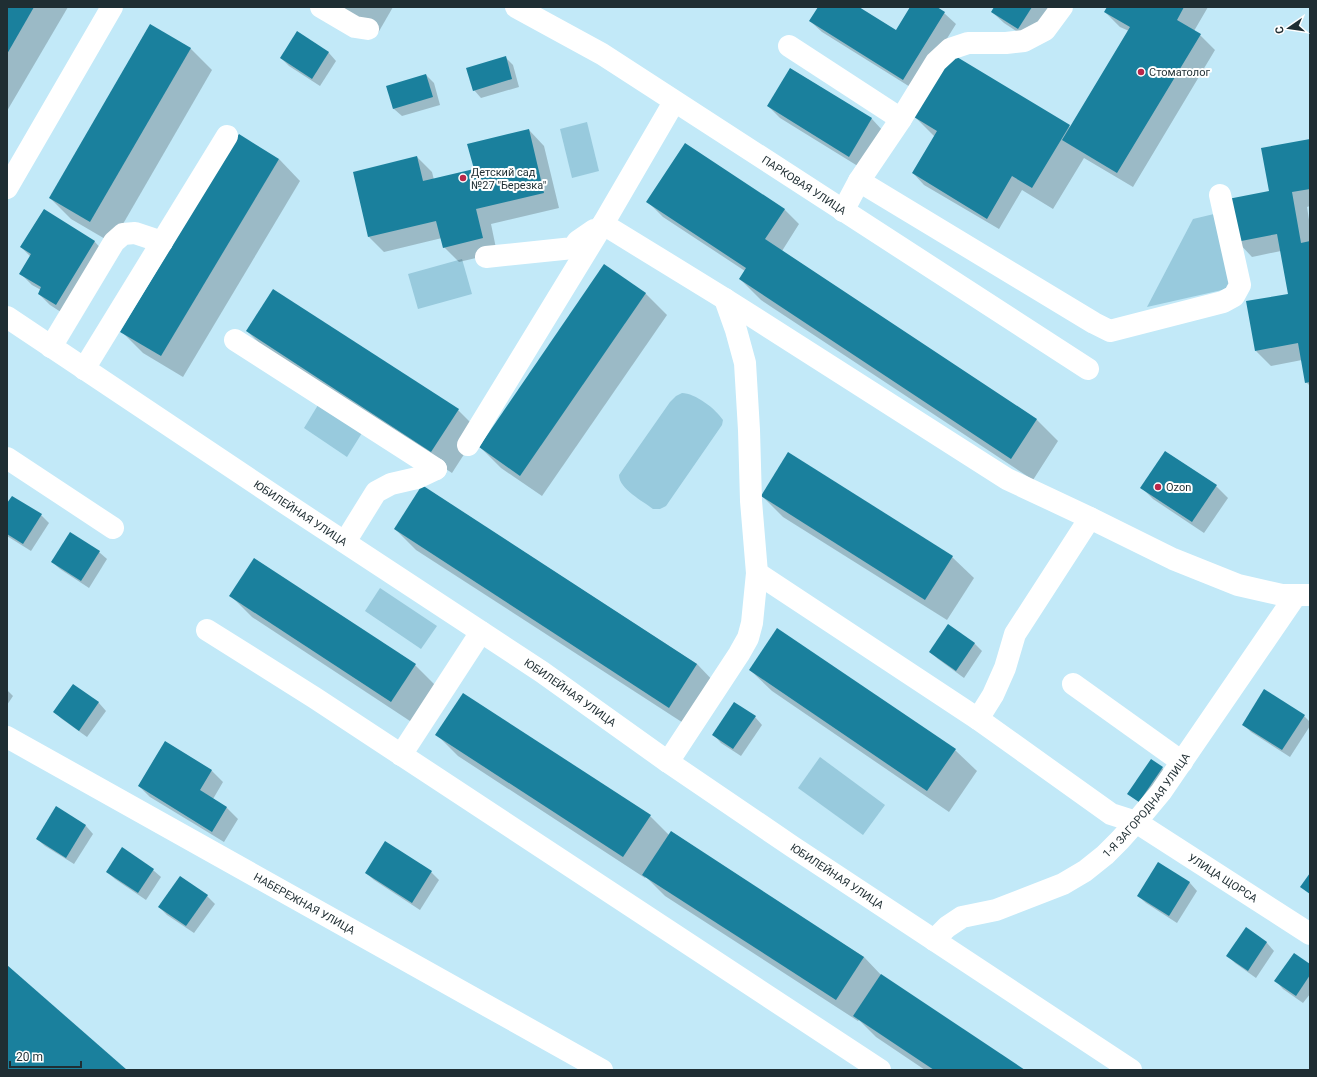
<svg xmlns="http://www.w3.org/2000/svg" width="1317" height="1077" font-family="Roboto,sans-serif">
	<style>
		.green { fill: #98cadd }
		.shadow { fill: #0003 }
		.building { fill: #1a809d }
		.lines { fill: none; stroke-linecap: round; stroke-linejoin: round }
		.minor { stroke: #fff; stroke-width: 22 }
		.poi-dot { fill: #b8274a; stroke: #fff; stroke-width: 1.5 }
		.labels { text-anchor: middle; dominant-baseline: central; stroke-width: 4; stroke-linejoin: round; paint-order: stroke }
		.poi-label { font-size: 11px; fill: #1f2e33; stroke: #fff; text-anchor: start }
		.street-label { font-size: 11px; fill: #1f2e33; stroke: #fff }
	</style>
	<rect width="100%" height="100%" fill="#c2e9f8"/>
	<g class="green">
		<polygon points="587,122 599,171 572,178 560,129"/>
		<polygon points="1214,214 1231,288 1147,307 1193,219"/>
		<polygon points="462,259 472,294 418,309 408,274"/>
		<path d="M682,393C695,393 716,409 723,420L722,425L666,506L660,509H653C643,501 619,489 619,475L670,402L676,396Z"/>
		<polygon points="318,405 362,433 347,457 304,428"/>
		<polygon points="380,588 437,626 421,649 365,611"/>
		<polygon points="820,757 885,805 863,835 798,788"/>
	</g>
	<g class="shadow">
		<polygon points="7,7 68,7 7,111"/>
		<polygon points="335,7 393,7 378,33"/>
		<polygon points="819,7 857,7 896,32 911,7 935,7 944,13 956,24 915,90 822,32 810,21"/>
		<polygon points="996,7 1050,7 1030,40 1004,23 992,12"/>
		<polygon points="1108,7 1208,7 1194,31 1200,35 1215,50 1133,187 1084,158 1053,209 1022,190 999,229 924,185 913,173 935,137 915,117 1069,126 1071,128 1129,31 1120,27 1105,12"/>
		<polygon points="150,25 191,49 212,70 112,243 71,219 50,198"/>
		<polygon points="298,33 329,53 336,61 320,86 289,66 281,58"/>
		<polygon points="505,57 513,65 519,87 481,98 474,90"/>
		<polygon points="791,69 872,119 883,131 861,168 780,118 768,106"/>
		<polygon points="426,75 434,83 440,105 402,116 394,109 388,87"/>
		<polygon points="529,130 544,146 559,208 491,224 497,253 459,262 444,247 442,238 384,252 369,237 354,173 417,157 432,172 434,180 475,170"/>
		<polygon points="1310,140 1310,206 1307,207 1310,226 1310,386 1306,382 1302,360 1271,366 1256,351 1289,295 1281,251 1252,257 1237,241 1270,192"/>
		<polygon points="279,159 300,181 183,377 143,353 122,332"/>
		<polygon points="648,202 784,209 799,224 782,251 1037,420 1058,441 1033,480 761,300 740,279 745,271 663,217"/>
		<polygon points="44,210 95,242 106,254 67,316 50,305 39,294 41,290 32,285 21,274 31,257 21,247"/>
		<polygon points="645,293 667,315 542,496 501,468 480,447"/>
		<polygon points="247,331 458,410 479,431 452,473 269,353"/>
		<polygon points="1165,452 1216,486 1228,498 1204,533 1153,499 1142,488"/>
		<polygon points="422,486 697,664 718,686 691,728 416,550 395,529"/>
		<polygon points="762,496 952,557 974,578 947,620 783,517"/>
		<polygon points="7,505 41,515 49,523 31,551 7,536"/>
		<polygon points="99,552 107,559 89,588 60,569 52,562"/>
		<polygon points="254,560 415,665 437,687 413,723 252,617 231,596"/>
		<polygon points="948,626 975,644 982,651 964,678 938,659 930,652"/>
		<polygon points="750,670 955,750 977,771 949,812 772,691"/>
		<polygon points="73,685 99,703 106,711 87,737 62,719 54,712"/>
		<polygon points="7,690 13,696 7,705"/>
		<polygon points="1304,716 1310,722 1310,726 1290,757 1251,732 1243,724"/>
		<polygon points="755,717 762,725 741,756 721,743 714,735"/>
		<polygon points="437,735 650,816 669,835 864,957 882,976 1023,1070 925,1070 876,1037 859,1020 858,1021 665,896 646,877 645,878 458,756"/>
		<polygon points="166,743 212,771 223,782 213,799 227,808 238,819 224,842 150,797 139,786"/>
		<polygon points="1162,768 1166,771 1143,805 1128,794"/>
		<polygon points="56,808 86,826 93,834 74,864 45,846 37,839"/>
		<polygon points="385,843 431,872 439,880 420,910 374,880 366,873"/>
		<polygon points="1159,863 1190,883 1197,891 1177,923 1146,903 1138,896"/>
		<polygon points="153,870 161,877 146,900 115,879 107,872"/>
		<polygon points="207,896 215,904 194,933 167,915 159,907"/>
		<polygon points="1247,929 1267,943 1274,951 1256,978 1235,963 1228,956"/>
		<polygon points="1310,966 1310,994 1303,1003 1283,989 1276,981"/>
	</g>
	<g class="building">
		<polygon points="7,7 34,7 7,54"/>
		<polygon points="818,7 859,7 896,30 910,7 937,7 945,12 903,80 809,21"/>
		<polygon points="994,7 1032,7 1018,29 991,12"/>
		<polygon points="1107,7 1184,7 1177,20 1201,34 1117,173 1062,140 1130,27 1104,12"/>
		<polygon points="150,24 191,48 90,222 49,198"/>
		<polygon points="297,31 329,52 312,79 280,58"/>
		<polygon points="952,54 1070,125 1032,188 1012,176 987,219 912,173 937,131 914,117"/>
		<polygon points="506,56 512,79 473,91 466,68"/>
		<polygon points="790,68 872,118 849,157 767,106"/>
		<polygon points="426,74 433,97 393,109 386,86"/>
		<polygon points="529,129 544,193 476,209 483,238 443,248 436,221 368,237 353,172 417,156 423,181 474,169 467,144"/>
		<polygon points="239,134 279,159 161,356 120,332"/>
		<polygon points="1310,139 1310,189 1292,192 1301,243 1310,241 1310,382 1305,383 1298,343 1255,351 1246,301 1288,294 1277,234 1236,242 1228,199 1269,191 1261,148"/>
		<polygon points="685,143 785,209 765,239 1037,419 1011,459 739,279 746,268 646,202"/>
		<polygon points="44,209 95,241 56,305 38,294 41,287 19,274 31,254 20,247"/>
		<polygon points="604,264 646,293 520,476 479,447"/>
		<polygon points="273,289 459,409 431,452 246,331"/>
		<polygon points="1165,451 1217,485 1192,522 1140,488"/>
		<polygon points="788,452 953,556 925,600 761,496"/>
		<polygon points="422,485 697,664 669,708 394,529"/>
		<polygon points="12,496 42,514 23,544 7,534 7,503"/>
		<polygon points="70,532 100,551 81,581 51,562"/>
		<polygon points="254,558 416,664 391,702 229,596"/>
		<polygon points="948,624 975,643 956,671 929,652"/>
		<polygon points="777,628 956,749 927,791 749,670"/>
		<polygon points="73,684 99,702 79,731 53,712"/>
		<polygon points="1264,689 1305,715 1282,750 1242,725"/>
		<polygon points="463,693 651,815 623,857 435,735"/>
		<polygon points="734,702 756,716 733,749 712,735"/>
		<polygon points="165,741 212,770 200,790 227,807 212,832 138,786"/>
		<polygon points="1151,759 1163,767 1139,802 1127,794"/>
		<polygon points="56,806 86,825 66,858 36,839"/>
		<polygon points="671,831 864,957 836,1000 642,875"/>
		<polygon points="385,841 432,871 412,903 365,873"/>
		<polygon points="122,847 154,869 138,893 106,872"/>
		<polygon points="1158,862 1190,882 1169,916 1137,896"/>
		<polygon points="1310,873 1310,894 1300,887"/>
		<polygon points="180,876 208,895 186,926 158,907"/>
		<polygon points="1246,927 1267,942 1248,971 1226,956"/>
		<polygon points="1294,953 1310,964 1310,975 1296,996 1274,981"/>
		<polygon points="7,965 127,1070 7,1070"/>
		<polygon points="881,974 1025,1070 934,1070 853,1016"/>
	</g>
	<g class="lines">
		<g class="minor">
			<polyline points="321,7 355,27 368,29"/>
			<path id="s1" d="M516,7L602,54L1088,369"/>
			<polyline points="789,46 901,119"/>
			<polyline points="674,102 603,224 725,299 1007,479 1090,518 1173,559 1238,585 1282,595 1310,595"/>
			<polyline points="859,181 1094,323 1110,331 1223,302 1234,296 1240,285 1220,195"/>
			<polyline points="7,188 112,7"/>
			<polyline points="843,211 859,181 901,119 936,62 950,49 968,43 1006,43 1024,41 1045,30 1062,7"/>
			<polyline points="486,257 573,248 578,241 594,230"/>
			<path id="s2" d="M7,317L279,499L542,672L668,762L793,847L1131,1070"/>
			<polyline points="235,340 436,469"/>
			<polyline points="51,347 114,242 123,234 135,233 162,242"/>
			<polyline points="84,369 227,136"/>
			<polyline points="468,445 603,224"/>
			<polyline points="7,458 113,528"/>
			<polyline points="345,542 376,492 391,484 417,478 436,469"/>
			<polyline points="757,573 978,719 993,695 1005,668 1015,634 1090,518"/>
			<polyline points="207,630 315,698 880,1070"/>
			<polyline points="1073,684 1182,762"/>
			<path id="s3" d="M978,719L1111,814L1136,822L1310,934"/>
			<path id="s4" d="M7,737L602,1070"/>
			<polyline points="401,755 481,632"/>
			<polyline points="668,762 739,654 748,638 752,623 757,573 751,501 749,430 745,363 736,330 725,299"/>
			<path id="s5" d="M934,940L947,927L962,917L996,910L1063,884L1085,871L1105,855L1120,840L1136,822L1161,792L1296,595"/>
		</g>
	</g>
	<g class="poi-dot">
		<circle cx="1141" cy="72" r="4"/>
		<circle cx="463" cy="178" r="4"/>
		<circle cx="1158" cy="487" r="4"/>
	</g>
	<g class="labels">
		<g class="poi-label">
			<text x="1149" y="72">Стоматолог</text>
			<text x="471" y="172">Детский сад<tspan x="471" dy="13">№27 "Березка"</tspan></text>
			<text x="1166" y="487">Ozon</text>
		</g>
		<g class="street-label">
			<text stroke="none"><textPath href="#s1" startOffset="339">ПАРКОВАЯ УЛИЦА</textPath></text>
			<text stroke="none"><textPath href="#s2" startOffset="353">ЮБИЛЕЙНАЯ УЛИЦА</textPath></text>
			<text stroke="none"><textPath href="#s2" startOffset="677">ЮБИЛЕЙНАЯ УЛИЦА</textPath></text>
			<text stroke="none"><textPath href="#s5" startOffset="259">1-Я ЗАГОРОДНАЯ УЛИЦА</textPath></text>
			<text stroke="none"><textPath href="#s2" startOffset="1001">ЮБИЛЕЙНАЯ УЛИЦА</textPath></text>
			<text stroke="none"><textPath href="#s3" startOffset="293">УЛИЦА ЩОРСА</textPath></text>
			<text stroke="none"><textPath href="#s4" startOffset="341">НАБЕРЕЖНАЯ УЛИЦА</textPath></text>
		</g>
	</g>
	<rect width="1317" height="1077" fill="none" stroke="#1f2e33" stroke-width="16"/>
	<g transform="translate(1289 28) rotate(257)" stroke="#ffffff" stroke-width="3" paint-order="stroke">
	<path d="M0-3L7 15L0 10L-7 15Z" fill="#1f2e33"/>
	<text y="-6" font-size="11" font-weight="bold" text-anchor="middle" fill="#1f2e33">С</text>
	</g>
	<path d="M10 1061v6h71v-6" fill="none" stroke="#1f2e33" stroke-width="2"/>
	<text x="16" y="1061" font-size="12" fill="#1f2e33" stroke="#ffffff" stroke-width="3" paint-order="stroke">20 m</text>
</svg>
